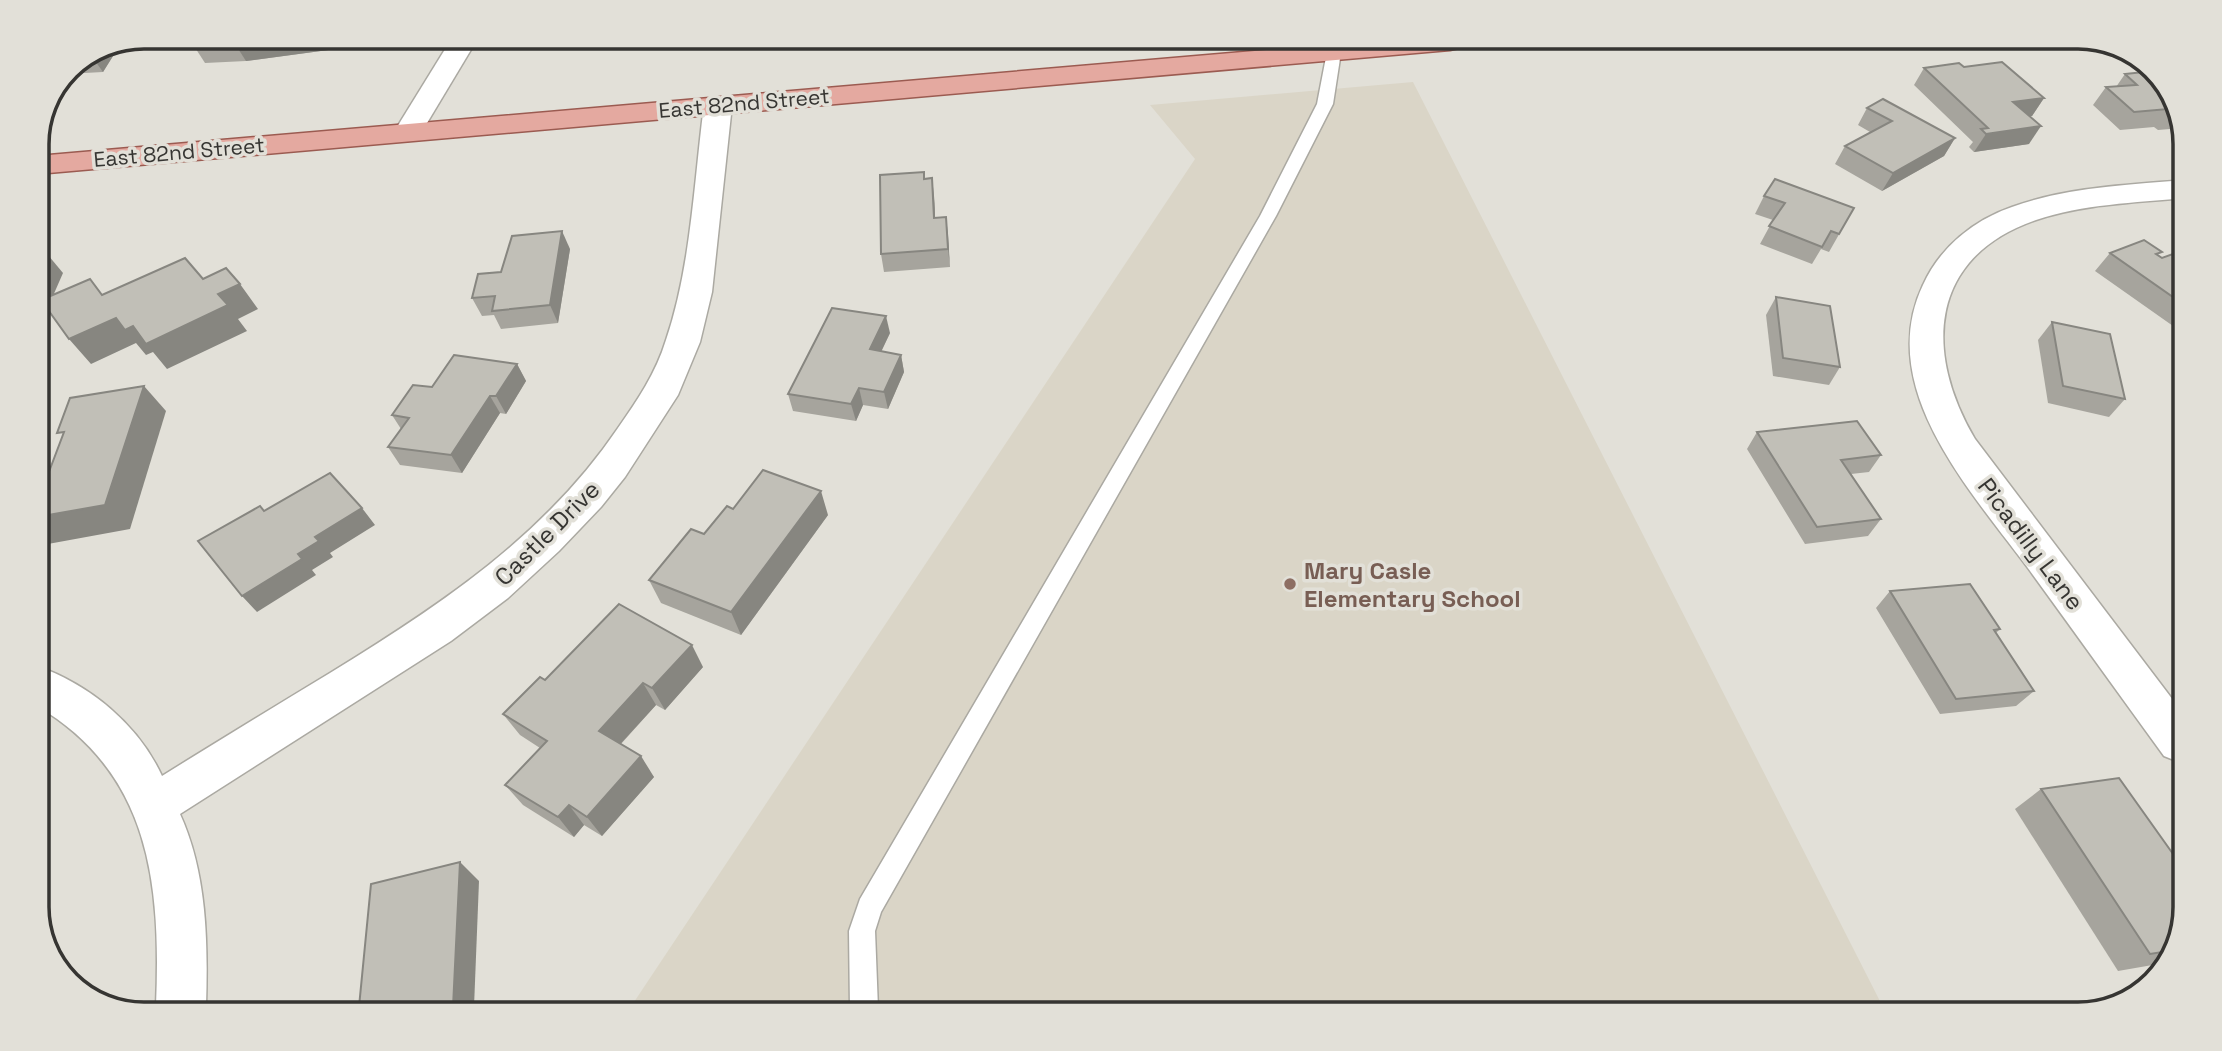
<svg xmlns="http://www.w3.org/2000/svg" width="2222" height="1051" font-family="'Space Grotesk',sans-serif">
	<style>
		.built { fill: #dad5c7 }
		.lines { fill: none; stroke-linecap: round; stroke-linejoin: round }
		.lane-casing { stroke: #aba9a2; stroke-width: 3 }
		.street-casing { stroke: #aba9a2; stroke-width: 3 }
		.primary-casing { stroke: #9b5b51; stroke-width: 3 }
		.lane { fill: #fff; fill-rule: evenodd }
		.street { fill: #fff; fill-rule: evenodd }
		.primary { fill: #e4a9a0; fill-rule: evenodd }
		.wall { fill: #a6a49d }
		.shaded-wall { fill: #878680 }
		.building { fill: #c1bfb7; stroke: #878680; stroke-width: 2 }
		.education-dot { fill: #8d6e63; stroke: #e2e0d8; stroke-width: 2.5 }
		.labels { text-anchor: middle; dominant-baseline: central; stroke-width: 7; stroke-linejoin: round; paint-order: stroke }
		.far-street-label { font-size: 21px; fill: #363532; stroke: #e2e0d8 }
		.street-label { font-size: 24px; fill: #363532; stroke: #e2e0d8 }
		.education-label { font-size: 24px; font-weight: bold; fill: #785e54; stroke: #e2e0d8; text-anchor: start }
		.rim { fill: none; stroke: #363532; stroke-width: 3.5 }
	</style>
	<rect width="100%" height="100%" fill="#e2e0d8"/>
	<polygon class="built" points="1413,82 1886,1013 630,1008 1195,159 1150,105"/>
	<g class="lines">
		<g class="lane-casing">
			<polygon id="lane" points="1334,48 1341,52 1333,104 1276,216 881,912 875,931 878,1009 850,1009 849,931 860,899 1260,216 1317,104 1327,52"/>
		</g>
		<g class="street-casing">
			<g id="street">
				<polygon points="452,38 478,38 418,138 408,141 398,138 394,132"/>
				<path d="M718,97L728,99L732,105L712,292L700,342L678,395L625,477L601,507L559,551L508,598L451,641L180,814C207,873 208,942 206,1006H156C161,885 151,773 37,706V666C90,685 138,724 162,776C218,741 274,707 330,673C439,606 545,536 618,428C637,401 656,373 666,340C691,267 694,182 704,105L708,99Z"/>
				<path d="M2185,180L2184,198C2135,203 2083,204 2036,220C1928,257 1924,353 1975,439L2179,708V762L2164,756C2120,696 2077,635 2033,575C1975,495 1873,390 1923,285C1940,247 1974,220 2012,207C2067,187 2127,185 2185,180Z"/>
			</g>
		</g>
		<g class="primary-casing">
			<polygon id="primary" points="1359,42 1463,42 1459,48 1450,50 37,174 37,156"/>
		</g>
		<use href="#lane" class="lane"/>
		<use href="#street" class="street"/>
		<use href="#primary" class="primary"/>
	</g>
	<g class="wall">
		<polygon points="199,37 343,48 246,61 205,63 194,46"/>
		<polygon points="118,48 103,72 66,74 69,68"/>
		<polygon points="1964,67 2044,98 2032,116 2029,116 2029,144 1974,152 1969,147 1973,142 1914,85 1924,68"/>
		<polygon points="2125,74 2157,83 2167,84 2182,128 2158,130 2154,127 2120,130 2093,105 2106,87 2116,87"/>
		<polygon points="1867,108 1955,138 1944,156 1882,191 1835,164 1845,146 1870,132 1858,125"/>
		<polygon points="925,179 934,196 935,218 946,217 950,267 884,272 881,254"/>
		<polygon points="1764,196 1854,208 1829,252 1821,249 1812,264 1760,244 1773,220 1755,214"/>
		<polygon points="570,249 558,323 501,329 494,315 482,316 472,298 501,272"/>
		<polygon points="2184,250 2183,333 2095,271 2110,253 2159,256 2162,258"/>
		<polygon points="1776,297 1840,367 1829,385 1773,376 1766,315"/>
		<polygon points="2052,322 2125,399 2109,417 2048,403 2038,340"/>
		<polygon points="890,333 881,351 901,355 904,372 888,409 863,405 856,421 793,411 788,394"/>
		<polygon points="517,364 526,381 506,414 500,413 462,473 400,465 388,447 401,429 392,415 432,387"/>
		<polygon points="1757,432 1881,455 1869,472 1851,474 1881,519 1868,536 1805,544 1747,449"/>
		<polygon points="828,515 741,635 661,603 649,580 704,534"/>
		<polygon points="1890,591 2000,629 1996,633 2034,691 2016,706 1940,714 1876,608"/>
		<polygon points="703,667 665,710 656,705 621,744 654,777 602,836 584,825 574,837 523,805 505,785 540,748 520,735 503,714 545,680"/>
		<polygon points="2041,789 2177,948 2164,963 2118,971 2015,809"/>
	</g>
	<g class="shaded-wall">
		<polygon points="284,37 348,38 343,48 246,61 235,44"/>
		<polygon points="118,48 103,72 93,58"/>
		<polygon points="2044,98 2032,116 2002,120 2013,102"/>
		<polygon points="2041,126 2029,144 1974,152 1986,134"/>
		<polygon points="1955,138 1944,156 1882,191 1893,173"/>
		<polygon points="932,178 934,196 936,235 934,218"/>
		<polygon points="946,217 948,235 950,267 948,249"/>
		<polygon points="562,231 570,249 558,323 550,305"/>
		<polygon points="48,255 63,273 46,312 37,313 37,278"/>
		<polygon points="240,284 258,309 238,319 247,331 167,369 153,352 146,355 136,343 91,364 69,339 116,318 133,326 218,294"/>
		<polygon points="886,316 890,333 874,367 870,349"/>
		<polygon points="901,355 904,372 888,409 884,392"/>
		<polygon points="517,364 526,381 506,414 496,396"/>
		<polygon points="144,386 166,411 130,529 37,546 37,517"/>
		<polygon points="859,388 863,405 856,421 851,404"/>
		<polygon points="490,396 500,413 462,473 451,455"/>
		<polygon points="821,491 828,515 741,635 731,612"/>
		<polygon points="362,508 375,525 330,553 333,557 312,570 316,575 257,612 242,596 298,554 315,537"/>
		<polygon points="692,645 703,667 665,710 652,688"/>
		<polygon points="643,683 656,705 613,752 599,731"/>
		<polygon points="641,756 654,777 602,836 587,817"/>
		<polygon points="569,805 584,825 574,837 558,817"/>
		<polygon points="460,862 479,881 474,1007 453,1007"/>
	</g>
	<g class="building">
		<polygon points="199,37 284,37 235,44 194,46"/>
		<polygon points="2002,62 2044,98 2013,102 2041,126 1986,134 1981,129 1988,128 1924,68 1959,63 1964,67"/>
		<polygon points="2144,72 2157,83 2164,82 2167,84 2176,112 2172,113 2168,109 2134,112 2106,87 2137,85 2125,74"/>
		<polygon points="1883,99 1955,138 1893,173 1845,146 1892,121 1867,108"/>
		<polygon points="924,172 924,179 932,178 934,218 946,217 948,249 881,254 880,175"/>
		<polygon points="1775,179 1854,208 1839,234 1831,231 1822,247 1769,226 1785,203 1764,196"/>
		<polygon points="562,231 550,305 492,311 495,296 472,298 478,274 501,272 512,236"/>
		<polygon points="2144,240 2162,252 2156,254 2162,258 2184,250 2183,304 2110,253"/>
		<polygon points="48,255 37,278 37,256"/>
		<polygon points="185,258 203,279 226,268 240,284 218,294 228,305 146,344 133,326 125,330 116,318 69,339 41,300 90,279 102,295"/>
		<polygon points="1776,297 1830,306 1840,367 1783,358"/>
		<polygon points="832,308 886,316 870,349 901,355 884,392 859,388 851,404 788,394"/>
		<polygon points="2052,322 2110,334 2125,399 2063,386"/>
		<polygon points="454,355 517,364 496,396 490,396 451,455 388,447 409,418 392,415 413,385 432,387"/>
		<polygon points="144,386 105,505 37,517 37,479 47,477 64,432 57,433 70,398"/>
		<polygon points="1857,421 1881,455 1841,460 1881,519 1817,527 1757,432"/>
		<polygon points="763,470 821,491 731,612 649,580 691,529 704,534 727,506 733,509"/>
		<polygon points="330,473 362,508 315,537 319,541 298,554 302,559 242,596 198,541 260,506 264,511"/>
		<polygon points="1970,584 2000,629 1994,630 2034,691 1956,699 1890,591"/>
		<polygon points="619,604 692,645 652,688 643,683 599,731 641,756 587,817 569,805 558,817 505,785 547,741 503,714 540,677 545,680"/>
		<polygon points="2119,778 2178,861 2177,948 2175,950 2150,954 2041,789"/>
		<polygon points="460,862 453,1007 359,1007 371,884"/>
	</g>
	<circle class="education-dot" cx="1290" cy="584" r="7"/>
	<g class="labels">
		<g class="far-street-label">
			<text transform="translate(744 103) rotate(-5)">East 82nd Street</text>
			<text transform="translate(179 152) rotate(-5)">East 82nd Street</text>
		</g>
		<g class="street-label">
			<text transform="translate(547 533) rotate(-45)">Castle Drive</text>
			<text transform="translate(2031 544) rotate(53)">Picadilly Lane</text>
		</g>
		<g class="education-label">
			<text x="1304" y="570">Mary Casle<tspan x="1304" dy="28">Elementary School</tspan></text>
		</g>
	</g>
	<path d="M0 0H2222V1051H0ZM144 49H2078A95 95 0 0 1 2173 144V907A95 95 0 0 1 2078 1002H144A95 95 0 0 1 49 907V144A95 95 0 0 1 144 49Z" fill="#e2e0d8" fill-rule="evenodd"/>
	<path class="rim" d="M144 49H2078A95 95 0 0 1 2173 144V907A95 95 0 0 1 2078 1002H144A95 95 0 0 1 49 907V144A95 95 0 0 1 144 49Z"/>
</svg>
